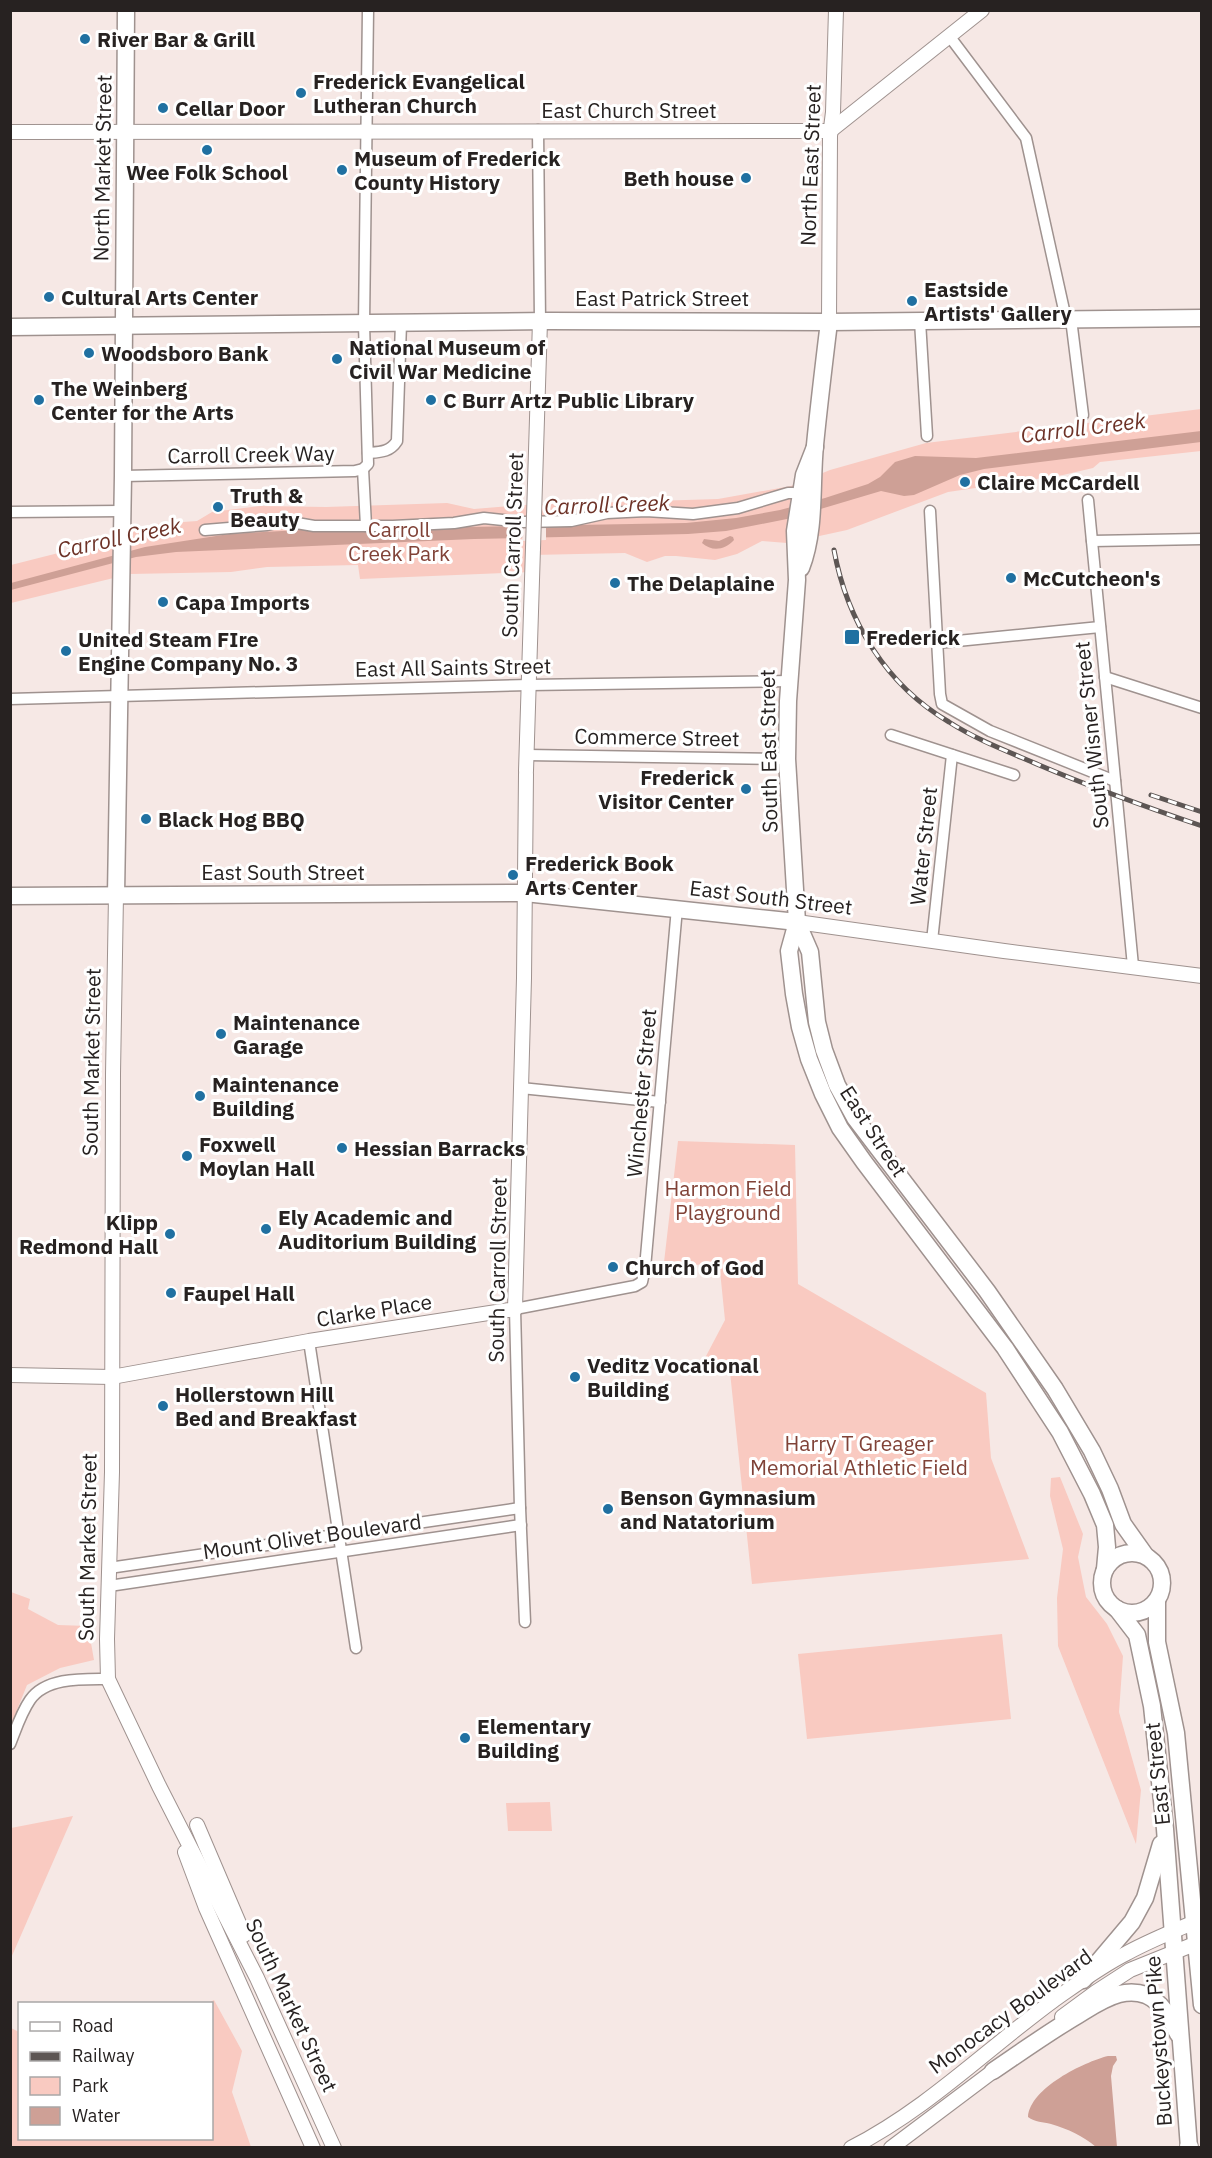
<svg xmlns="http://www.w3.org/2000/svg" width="1212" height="2158" font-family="'IBM Plex Sans',sans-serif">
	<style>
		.green { fill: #f9cac1 }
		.water { fill: #cea096 }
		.pier { fill: #f6e8e5 }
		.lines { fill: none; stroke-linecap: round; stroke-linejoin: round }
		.street-casing { stroke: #9f928f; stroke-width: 13 }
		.secondary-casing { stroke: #9f928f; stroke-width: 16 }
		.primary-casing { stroke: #9f928f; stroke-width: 19 }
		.highway-casing { stroke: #9f928f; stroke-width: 20 }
		.street { stroke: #fff; stroke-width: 10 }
		.secondary { stroke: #fff; stroke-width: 14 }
		.primary { stroke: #fff; stroke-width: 16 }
		.highway { stroke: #fff; stroke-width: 18 }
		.rail-casing { stroke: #5d5654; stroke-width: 5 }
		.rail { stroke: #fff; stroke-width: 3; stroke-dasharray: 9; stroke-linecap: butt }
		.secondary-bridge-casing { stroke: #9f928f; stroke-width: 16; stroke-linecap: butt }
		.secondary-bridge { stroke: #fff; stroke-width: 14 }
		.poi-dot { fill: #2070a1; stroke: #fff; stroke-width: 2 }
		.labels { text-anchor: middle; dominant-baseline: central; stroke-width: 6; stroke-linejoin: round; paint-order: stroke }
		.poi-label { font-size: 21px; font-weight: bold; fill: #272221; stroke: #fff; text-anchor: start }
		.street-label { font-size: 21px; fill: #272221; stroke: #fff }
		.park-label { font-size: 21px; fill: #804237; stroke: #fff }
		.water-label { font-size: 22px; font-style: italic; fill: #6d3227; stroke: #fff }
	</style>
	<rect width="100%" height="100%" fill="#f6e8e5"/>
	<g class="green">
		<polygon points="1201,409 1201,451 1100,462 1093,468 1063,475 948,492 847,530 787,543 762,541 737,554 715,560 676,556 665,556 647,562 625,553 532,555 530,572 360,579 358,565 267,567 231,572 130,574 11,603 11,565 82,547 155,524 197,521 212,512 260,506 326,507 447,503 474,509 523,505 718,499 791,486 830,470 926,443"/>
		<polygon points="678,1141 795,1145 798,1284 986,1393 991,1458 1029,1559 752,1584 730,1372 705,1358 725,1320 719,1261 663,1271"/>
		<polygon points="1060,1477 1083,1534 1078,1557 1086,1597 1107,1624 1123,1656 1119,1712 1141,1790 1136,1844 1058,1646 1057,1598 1063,1549 1050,1496 1051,1478"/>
		<polygon points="11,1592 30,1599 28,1609 58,1625 88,1626 94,1660 60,1668 27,1685 11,1725"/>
		<polygon points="1002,1634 1011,1719 807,1739 798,1654"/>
		<polygon points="550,1802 552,1831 508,1831 506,1803"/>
		<polygon points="73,1816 11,1958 11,1828"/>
		<polygon points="214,2000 242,2051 232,2092 251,2147 11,2147 11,2028 19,2032 20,2138 212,2138 212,2004 208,2003"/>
	</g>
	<g class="water">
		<polygon points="1201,431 1201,442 984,469 960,475 914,495 904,496 881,491 787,519 726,531 688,534 474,539 176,552 136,557 11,590 11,583 145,547 229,534 301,530 686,523 736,518 780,510 825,498 868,484 880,477 895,462 915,456 976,458"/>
		<path d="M730,536L733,537L734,540C725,550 712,552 702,543L704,539L719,541Z"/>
		<path d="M1108,2056H1116L1117,2060L1113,2066L1111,2076L1117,2147H1096C1083,2136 1068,2129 1051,2124C1043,2122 1035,2122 1028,2117C1030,2088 1084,2062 1108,2056Z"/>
	</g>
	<polygon class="pier" points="523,523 546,523 546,540 522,541"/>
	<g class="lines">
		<g class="street-casing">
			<g id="street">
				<polyline points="950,37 1026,138 1066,319"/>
				<polyline points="538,130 540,321"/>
				<polyline points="1071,319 1083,415"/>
				<polyline points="920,321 927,436"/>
				<path d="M368,453C381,452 390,452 397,441L401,323"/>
				<polyline points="363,469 366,526"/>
				<polyline points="123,476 355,471 363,469 368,464 364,324 368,10"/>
				<polyline points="1088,500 1133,966"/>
				<polyline points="930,511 940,694 942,704 990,731 1115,781"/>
				<polyline points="10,512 121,511"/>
				<polyline points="205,530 267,525 285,521 314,526 393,526 454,523 484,518 523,522 571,521 607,513 646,511 693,514 738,508 788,493 793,493"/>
				<polyline points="1092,541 1202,539"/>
				<polyline points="937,643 1100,627"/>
				<polyline points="1105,677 1202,708"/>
				<polyline points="10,699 529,685 789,681"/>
				<polyline points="891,735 1014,775"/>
				<polyline points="527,755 787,759"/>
				<polyline points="932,941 952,755"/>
				<polyline points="521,1088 660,1102"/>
				<polyline points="309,1341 356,1648"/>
				<polyline points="109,1568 520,1508"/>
				<polyline points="109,1586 521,1525"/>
				<polyline points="525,1622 520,1508 515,1309 635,1286 642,1282 645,1268 677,908"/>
				<path d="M10,1744C16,1729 21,1713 30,1700C46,1677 83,1679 108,1679"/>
			</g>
		</g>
		<g class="secondary-casing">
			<g id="secondary">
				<polyline points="10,132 830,131 982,10"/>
				<polyline points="829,322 830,136 833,112 836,10"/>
				<polyline points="534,516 540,321"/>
				<polyline points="526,771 533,548"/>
				<polyline points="116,895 113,1074 112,1472 107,1639 108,1679 159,1786 257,1978 334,2148"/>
				<polyline points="797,922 1004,951 1202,976"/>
				<polyline points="10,1375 112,1377 309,1341 515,1309 524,978 526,774"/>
				<polyline points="197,1825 244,1935"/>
				<polyline points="185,1852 206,1908 313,2148"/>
				<polyline points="1062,2017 1096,1992 1130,1970 1202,1941"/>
				<path d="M851,2148C926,2110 987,2049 1054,2000C1077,1984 1101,1966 1127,1953C1151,1940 1176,1930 1202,1919"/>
				<polyline points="891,2148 1000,2066"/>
			</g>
		</g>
		<g class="primary-casing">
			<g id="primary">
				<polyline points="10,327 549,321 829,322 1202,318"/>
				<polyline points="815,447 804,475 795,531 797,580 788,701 787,759 797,922 789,951 794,994 800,1027 809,1059 823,1094 840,1128 864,1162 1005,1348 1060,1432 1092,1494 1105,1525 1107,1547 1105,1569"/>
				<path d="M801,568C816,529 811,485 815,445C819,404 824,363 829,322"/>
				<polyline points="116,895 123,476 126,10"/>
				<polyline points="10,896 525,893 797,922"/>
				<polyline points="797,922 810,952 817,1022 824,1050 837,1085 855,1118 987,1291 1055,1389 1092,1451 1110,1489 1123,1524 1145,1555"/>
				<circle cx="1132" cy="1583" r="30"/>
				<polyline points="1157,1601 1157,1642 1176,1733 1202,2005"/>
				<polyline points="1117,1609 1137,1635 1152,1706 1165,1829 1189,2148"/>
				<polyline points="1083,1980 1132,1922 1145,1898 1161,1844"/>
				<path d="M993,2071C1021,2052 1049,2032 1078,2015C1091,2007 1104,1998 1119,1994C1127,1992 1138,1992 1146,1995C1163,2003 1170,2018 1178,2034"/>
			</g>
		</g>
		<g class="highway-casing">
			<polyline id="highway" points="1189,2148 1189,2147"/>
		</g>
		<use href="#street" class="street"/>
		<use href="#secondary" class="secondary"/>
		<use href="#primary" class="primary"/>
		<use href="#highway" class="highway"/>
		<g class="rail-casing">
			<g id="rail">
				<path d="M834,550C847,621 886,685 949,722C977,740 1009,752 1039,765C1093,788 1146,807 1202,826"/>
				<polyline points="1151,795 1202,812"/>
			</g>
		</g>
		<use href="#rail" class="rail"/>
		<g class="secondary-bridge-casing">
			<polyline id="secondary-bridge" points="533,548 534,516"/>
		</g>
		<use href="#secondary-bridge" class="secondary-bridge"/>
	</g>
	<g class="poi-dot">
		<circle cx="85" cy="39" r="6"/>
		<circle cx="301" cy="93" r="6"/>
		<circle cx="163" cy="108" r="6"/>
		<circle cx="207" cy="150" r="6"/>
		<circle cx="342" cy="170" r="6"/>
		<circle cx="746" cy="178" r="6"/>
		<circle cx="49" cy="297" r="6"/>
		<circle cx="912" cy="301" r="6"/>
		<circle cx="89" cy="353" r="6"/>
		<circle cx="337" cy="359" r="6"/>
		<circle cx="39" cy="400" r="6"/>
		<circle cx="431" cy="400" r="6"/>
		<circle cx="965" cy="482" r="6"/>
		<circle cx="218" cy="507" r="6"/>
		<circle cx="1011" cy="578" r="6"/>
		<circle cx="615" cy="583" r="6"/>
		<circle cx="163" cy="602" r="6"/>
		<rect x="844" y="629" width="16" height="16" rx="3"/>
		<circle cx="66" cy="651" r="6"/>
		<circle cx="746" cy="789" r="6"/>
		<circle cx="146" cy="819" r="6"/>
		<circle cx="513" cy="875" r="6"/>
		<circle cx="221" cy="1034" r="6"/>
		<circle cx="200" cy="1096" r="6"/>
		<circle cx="342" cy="1148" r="6"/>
		<circle cx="187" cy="1156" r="6"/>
		<circle cx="266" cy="1229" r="6"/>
		<circle cx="170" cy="1234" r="6"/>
		<circle cx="613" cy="1267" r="6"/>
		<circle cx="171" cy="1293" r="6"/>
		<circle cx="575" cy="1377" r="6"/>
		<circle cx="163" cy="1406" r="6"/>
		<circle cx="608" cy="1509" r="6"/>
		<circle cx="465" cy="1738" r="6"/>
	</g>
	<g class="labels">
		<g class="poi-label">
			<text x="97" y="39">River Bar &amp; Grill</text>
			<text x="313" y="81">Frederick Evangelical<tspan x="313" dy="24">Lutheran Church</tspan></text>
			<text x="175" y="108">Cellar Door</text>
			<text x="354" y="158">Museum of Frederick<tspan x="354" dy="24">County History</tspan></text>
			<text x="207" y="172" text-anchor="middle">Wee Folk School</text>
			<text x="734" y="178" text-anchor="end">Beth house</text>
			<text x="924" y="289">Eastside<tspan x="924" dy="24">Artists' Gallery</tspan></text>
			<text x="61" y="297">Cultural Arts Center</text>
			<text x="349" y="347">National Museum of<tspan x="349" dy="24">Civil War Medicine</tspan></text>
			<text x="101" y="353">Woodsboro Bank</text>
			<text x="51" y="388">The Weinberg<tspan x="51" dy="24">Center for the Arts</tspan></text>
			<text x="443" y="400">C Burr Artz Public Library</text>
			<text x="977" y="482">Claire McCardell</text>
			<text x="230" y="495">Truth &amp;<tspan x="230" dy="24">Beauty</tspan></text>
			<text x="1023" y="578">McCutcheon's</text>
			<text x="627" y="583">The Delaplaine</text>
			<text x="175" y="602">Capa Imports</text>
			<text x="866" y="637">Frederick</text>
			<text x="78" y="639">United Steam FIre<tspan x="78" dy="24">Engine Company No. 3</tspan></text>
			<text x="734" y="777" text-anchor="end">Frederick<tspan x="734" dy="24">Visitor Center</tspan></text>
			<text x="158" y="819">Black Hog BBQ</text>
			<text x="525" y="863">Frederick Book<tspan x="525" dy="24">Arts Center</tspan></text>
			<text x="233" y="1022">Maintenance<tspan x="233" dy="24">Garage</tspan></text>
			<text x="212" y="1084">Maintenance<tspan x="212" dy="24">Building</tspan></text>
			<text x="199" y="1144">Foxwell<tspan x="199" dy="24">Moylan Hall</tspan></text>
			<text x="354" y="1148">Hessian Barracks</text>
			<text x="278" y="1217">Ely Academic and<tspan x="278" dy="24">Auditorium Building</tspan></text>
			<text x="158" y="1222" text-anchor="end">Klipp<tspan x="158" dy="24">Redmond Hall</tspan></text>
			<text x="625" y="1267">Church of God</text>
			<text x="183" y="1293">Faupel Hall</text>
			<text x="587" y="1365">Veditz Vocational<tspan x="587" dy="24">Building</tspan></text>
			<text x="175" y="1394">Hollerstown Hill<tspan x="175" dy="24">Bed and Breakfast</tspan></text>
			<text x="620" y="1497">Benson Gymnasium<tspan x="620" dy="24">and Natatorium</tspan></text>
			<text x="477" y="1726">Elementary<tspan x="477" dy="24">Building</tspan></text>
		</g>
		<g class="street-label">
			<text x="629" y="110">East Church Street</text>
			<text transform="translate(810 165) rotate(-88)">North East Street</text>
			<text transform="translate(102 168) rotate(-89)">North Market Street</text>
			<text x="662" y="298">East Patrick Street</text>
			<text transform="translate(251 454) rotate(-1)">Carroll Creek Way</text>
			<text transform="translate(512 545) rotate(-88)">South Carroll Street</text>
			<text transform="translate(453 667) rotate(-1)">East All Saints Street</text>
			<text transform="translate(1091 735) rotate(-96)">South Wisner Street</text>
			<text transform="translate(657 737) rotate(1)">Commerce Street</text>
			<text transform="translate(768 751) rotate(-91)">South East Street</text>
			<text transform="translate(923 846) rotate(-84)">Water Street</text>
			<text x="283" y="872">East South Street</text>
			<text transform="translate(771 897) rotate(7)">East South Street</text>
			<text transform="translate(91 1062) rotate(-89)">South Market Street</text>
			<text transform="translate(641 1093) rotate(-85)">Winchester Street</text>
			<text transform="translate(874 1131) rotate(57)">East Street</text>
			<text transform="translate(497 1270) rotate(-89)">South Carroll Street</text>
			<text transform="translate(374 1310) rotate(-9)">Clarke Place</text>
			<text transform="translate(312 1536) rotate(-8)">Mount Olivet Boulevard</text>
			<text transform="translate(87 1547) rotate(-89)">South Market Street</text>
			<text transform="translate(1157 1774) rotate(-96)">East Street</text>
			<text transform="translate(292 2005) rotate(65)">South Market Street</text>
			<text transform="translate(1010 2011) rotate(-36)">Monocacy Boulevard</text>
			<text transform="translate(1158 2041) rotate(-94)">Buckeystown Pike</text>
		</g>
		<g class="park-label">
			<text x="399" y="529">Carroll<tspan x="399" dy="24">Creek Park</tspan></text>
			<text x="728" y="1188">Harmon Field<tspan x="728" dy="24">Playground</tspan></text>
			<text x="859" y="1443">Harry T Greager<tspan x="859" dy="24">Memorial Athletic Field</tspan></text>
		</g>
		<g class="water-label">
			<text transform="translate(1083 427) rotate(-7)">Carroll Creek</text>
			<text transform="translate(607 504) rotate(-2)">Carroll Creek</text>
			<text transform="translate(119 537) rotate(-12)">Carroll Creek</text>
		</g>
	</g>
	<rect width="1212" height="2158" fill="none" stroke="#272221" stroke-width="24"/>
	<rect x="18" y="2002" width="195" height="138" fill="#ffffff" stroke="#a9a7a6" stroke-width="1.5"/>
	<rect x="30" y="2022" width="30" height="9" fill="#ffffff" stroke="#a9a7a6" stroke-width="1.5"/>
	<text x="72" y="2032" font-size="18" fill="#272221">Road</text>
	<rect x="30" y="2052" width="30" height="9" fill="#5d5654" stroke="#a9a7a6" stroke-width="1.5"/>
	<text x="72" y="2062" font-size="18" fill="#272221">Railway</text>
	<rect x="30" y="2077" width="30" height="18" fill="#f9cac1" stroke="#a9a7a6" stroke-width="1.5"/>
	<text x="72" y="2092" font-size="18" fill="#272221">Park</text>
	<rect x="30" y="2107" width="30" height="18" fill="#cea096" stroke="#a9a7a6" stroke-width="1.5"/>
	<text x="72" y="2122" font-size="18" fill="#272221">Water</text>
</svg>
